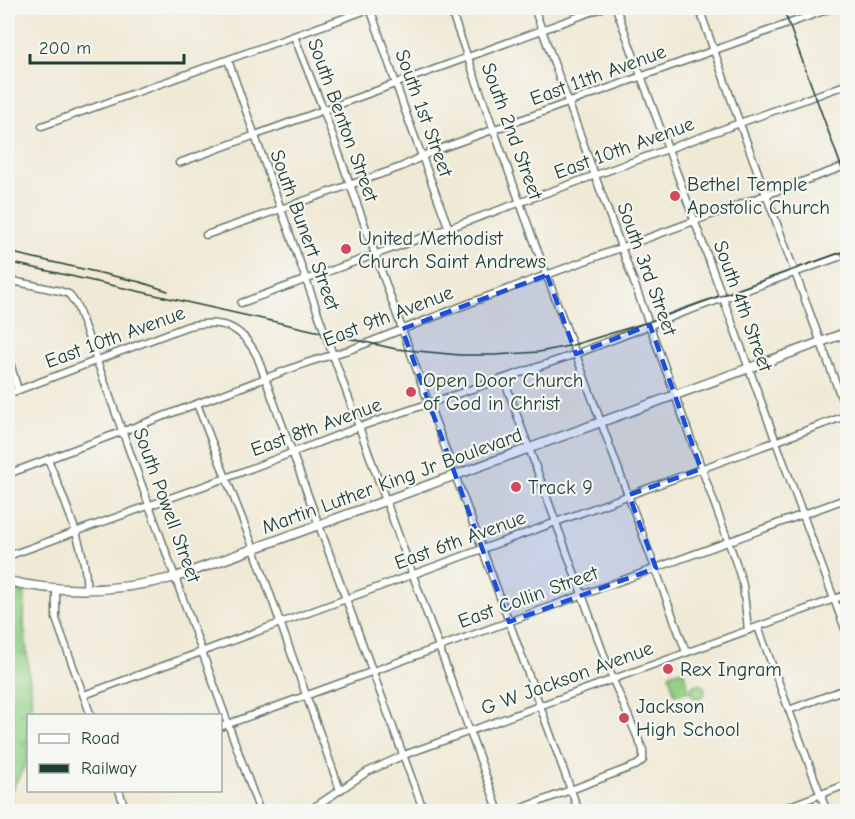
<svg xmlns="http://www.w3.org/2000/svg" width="855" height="819" font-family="'Comic Neue',sans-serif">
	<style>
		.park { fill: url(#park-tufts); stroke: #59885e; stroke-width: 1.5 }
		.pitch { fill: #93d287; stroke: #59885e; stroke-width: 1.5 }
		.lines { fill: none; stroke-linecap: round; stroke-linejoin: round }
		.minor-casing { stroke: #68796c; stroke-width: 9 }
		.major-casing { stroke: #68796c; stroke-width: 11 }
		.minor { stroke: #fff; stroke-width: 6 }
		.major { stroke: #fff; stroke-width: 8 }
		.rail { stroke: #1f3d34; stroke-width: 1.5 }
		.marked { fill: #1d4ed8; fill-opacity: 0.2; stroke: #1d4ed8; stroke-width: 4.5; stroke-dasharray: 12 8; stroke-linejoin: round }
		.poi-dot { fill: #d1495b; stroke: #f6f6f2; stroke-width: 2 }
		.labels { text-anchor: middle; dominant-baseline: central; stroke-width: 4.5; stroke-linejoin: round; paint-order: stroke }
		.street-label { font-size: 20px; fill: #1f3d34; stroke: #f6f6f2 }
		.poi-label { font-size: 20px; fill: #1f3d34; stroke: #f6f6f2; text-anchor: start }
	</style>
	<defs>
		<pattern id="park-tufts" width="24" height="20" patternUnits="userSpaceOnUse" patternTransform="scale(1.5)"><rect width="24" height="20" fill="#93d287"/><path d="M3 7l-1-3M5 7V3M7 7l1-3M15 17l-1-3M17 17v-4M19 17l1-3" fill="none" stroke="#77ac6f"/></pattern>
	</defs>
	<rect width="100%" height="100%" fill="#f6f6f2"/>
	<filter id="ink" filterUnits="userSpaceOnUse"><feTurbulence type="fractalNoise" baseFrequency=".0167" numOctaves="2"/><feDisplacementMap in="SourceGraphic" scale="12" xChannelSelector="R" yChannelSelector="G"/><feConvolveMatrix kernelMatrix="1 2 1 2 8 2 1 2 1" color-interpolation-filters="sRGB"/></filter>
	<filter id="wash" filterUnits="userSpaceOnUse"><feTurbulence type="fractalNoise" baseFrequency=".008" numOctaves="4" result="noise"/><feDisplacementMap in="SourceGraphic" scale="24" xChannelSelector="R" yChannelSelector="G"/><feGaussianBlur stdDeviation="1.35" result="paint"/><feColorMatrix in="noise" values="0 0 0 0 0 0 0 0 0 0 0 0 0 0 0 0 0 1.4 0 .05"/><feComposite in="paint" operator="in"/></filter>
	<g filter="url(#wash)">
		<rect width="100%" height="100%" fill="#f0e9d5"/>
		<g class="park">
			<polygon points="8,587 25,592 24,624 33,715 28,716 28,760 9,795 14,812 8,811"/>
			<circle cx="698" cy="691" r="7"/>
		</g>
		<polygon class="pitch" points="683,670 689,691 675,695 669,674"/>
	</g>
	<g filter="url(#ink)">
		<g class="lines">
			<g class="minor-casing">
				<g id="minor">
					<polyline points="370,8 407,116 449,229"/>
					<polyline points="450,8 520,203 686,652"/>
					<polyline points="534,8 735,560 743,585 748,630"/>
					<polyline points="616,8 848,637"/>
					<polyline points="699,8 740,124 848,416"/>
					<polyline points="294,36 323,109 429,404 579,812"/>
					<polyline points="228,60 325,333 499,812"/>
					<polyline points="42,126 372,8"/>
					<polyline points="179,163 602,8"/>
					<polyline points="206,235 401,167 431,152 832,8"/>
					<polyline points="8,280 60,291 69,294 77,306 260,812"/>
					<polyline points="241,303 848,84"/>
					<polyline points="8,356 18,390"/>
					<polyline points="504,379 613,680 643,750 643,760 637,765 512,812"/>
					<path d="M8,394L188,326C221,319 241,325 257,356L424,812"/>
					<polyline points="197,404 254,549 340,790"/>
					<path d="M48,459C61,493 89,554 86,590"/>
					<polyline points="8,474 309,362 352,349 475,301 848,165"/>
					<polyline points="8,556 226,478 359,427 576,354 679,314 839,257"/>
					<polyline points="56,588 56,619 91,716"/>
					<polyline points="758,627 827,812"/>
					<polyline points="84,695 848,415"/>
					<polyline points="789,710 848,688"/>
					<polyline points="220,727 848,498"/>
					<polyline points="119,790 126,812"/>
					<polyline points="307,812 367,772 404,755 848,594"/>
					<polyline points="774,812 848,784"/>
				</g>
			</g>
			<g class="major-casing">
				<path id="major" d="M8,581C63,594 121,591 176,577L848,332"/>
			</g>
			<use href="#minor" class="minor"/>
			<use href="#major" class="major"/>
			<g class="rail">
				<polyline points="783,8 848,185"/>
				<polyline points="8,252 140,282 168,291"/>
				<polyline points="8,262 396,349 460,355 495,355 539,352 573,345 648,322 848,250"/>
			</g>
		</g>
	</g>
	<path class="marked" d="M547,275L576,354L650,325L701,469L629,495L656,568L509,622L402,329Z"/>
	<g class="poi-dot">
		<circle cx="675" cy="196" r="6"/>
		<circle cx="346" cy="249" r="6"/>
		<circle cx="411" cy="392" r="6"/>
		<circle cx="516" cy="487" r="6"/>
		<circle cx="668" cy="669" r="6"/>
		<circle cx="624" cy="718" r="6"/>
	</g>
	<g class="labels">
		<g class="street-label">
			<text transform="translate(598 75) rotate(-20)">East 11th Avenue</text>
			<text transform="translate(424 113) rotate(70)">South 1st Street</text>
			<text transform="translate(343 120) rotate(70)">South Benton Street</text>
			<text transform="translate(512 131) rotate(70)">South 2nd Street</text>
			<text transform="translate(624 148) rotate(-20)">East 10th Avenue</text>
			<text transform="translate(305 230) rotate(70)">South Bunert Street</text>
			<text transform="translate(647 269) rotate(70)">South 3rd Street</text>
			<text transform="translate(743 306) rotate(70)">South 4th Street</text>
			<text transform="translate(388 316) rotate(-21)">East 9th Avenue</text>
			<text transform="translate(115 337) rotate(-20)">East 10th Avenue</text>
			<text transform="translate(316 427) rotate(-20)">East 8th Avenue</text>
			<text transform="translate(392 481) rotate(-20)">Martin Luther King Jr Boulevard</text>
			<text transform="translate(167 505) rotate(70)">South Powell Street</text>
			<text transform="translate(460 540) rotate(-20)">East 6th Avenue</text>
			<text transform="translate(528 597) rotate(-20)">East Collin Street</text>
			<text transform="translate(567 678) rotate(-20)">G W Jackson Avenue</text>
		</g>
		<g class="poi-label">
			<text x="687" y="184">Bethel Temple<tspan x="687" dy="23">Apostolic Church</tspan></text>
			<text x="358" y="238">United Methodist<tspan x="358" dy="23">Church Saint Andrews</tspan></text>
			<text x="423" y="380">Open Door Church<tspan x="423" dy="23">of God in Christ</tspan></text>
			<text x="528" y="487">Track 9</text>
			<text x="680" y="669">Rex Ingram</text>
			<text x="636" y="706">Jackson<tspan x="636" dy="23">High School</tspan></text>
		</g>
	</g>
	<rect width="855" height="819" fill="none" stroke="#f6f6f2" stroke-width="30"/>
	<rect x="27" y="714" width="195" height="78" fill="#f6f6f2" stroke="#a0aca6" stroke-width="1.5"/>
	<rect x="39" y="734" width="30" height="9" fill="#ffffff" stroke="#a0aca6" stroke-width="1.5"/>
	<text x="81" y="744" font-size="18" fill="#1f3d34">Road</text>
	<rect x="39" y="764" width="30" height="9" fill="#1f3d34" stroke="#a0aca6" stroke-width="1.5"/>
	<text x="81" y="774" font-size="18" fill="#1f3d34">Railway</text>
	<path d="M30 54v9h154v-9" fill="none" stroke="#1f3d34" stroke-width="3"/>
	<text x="39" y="54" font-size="18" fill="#1f3d34" stroke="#f6f6f2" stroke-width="4.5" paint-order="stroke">200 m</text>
</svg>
